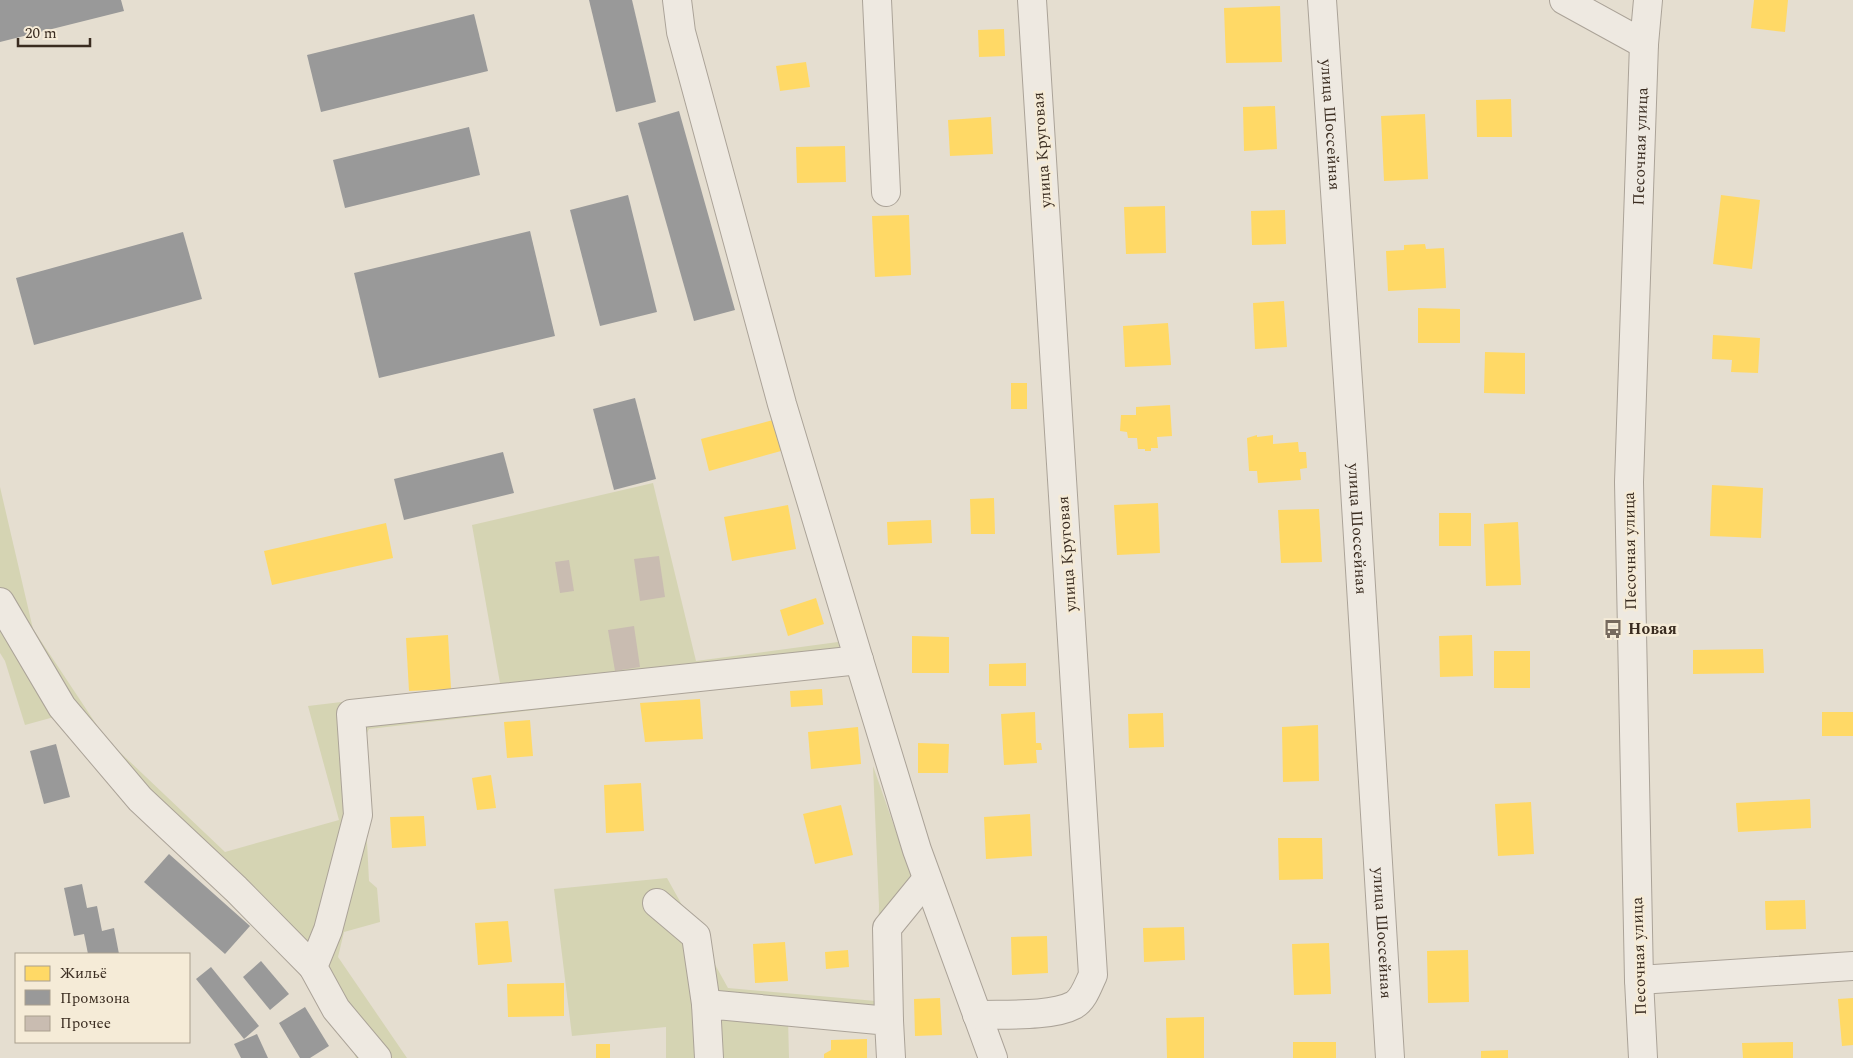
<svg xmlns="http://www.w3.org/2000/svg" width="1853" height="1058" font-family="Spectral,serif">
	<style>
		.grass { fill: #d5d4b3 }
		.homes { fill: #ffd966 }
		.industry { fill: #999 }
		.building { fill: #c9bcb1 }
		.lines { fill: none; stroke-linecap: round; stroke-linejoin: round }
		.minor-casing { stroke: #aba398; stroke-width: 30 }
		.minor { stroke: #eee9e1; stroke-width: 28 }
		.labels { text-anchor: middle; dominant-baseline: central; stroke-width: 5; stroke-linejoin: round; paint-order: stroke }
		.street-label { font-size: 16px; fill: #3a2c20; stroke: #f5ebd7 }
		.poi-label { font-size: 16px; font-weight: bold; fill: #3a2c20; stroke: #f5ebd7; text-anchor: start }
	</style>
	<rect width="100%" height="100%" fill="#e5ded0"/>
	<g class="grass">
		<polygon points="653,483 696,661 838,642 849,674 369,729 362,743 369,881 377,888 380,922 344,932 338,957 407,1058 356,1058 350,1042 240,891 54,717 25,725 5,661 0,653 0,487 33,629 106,739 225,852 339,820 308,706 500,683 472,525"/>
		<polygon points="873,766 919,897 896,920 882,1029 788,1018 789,1058 666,1058 666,1027 572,1036 554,889 667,878 728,988 876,1001 879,906"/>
	</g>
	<g class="homes">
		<polygon points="1754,0 1788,0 1785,32 1751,28"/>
		<polygon points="1280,6 1282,62 1226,63 1224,8"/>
		<polygon points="1004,29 1005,56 979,57 978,30"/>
		<polygon points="806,62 810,87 780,91 776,66"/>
		<polygon points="1511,99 1512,137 1477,137 1476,100"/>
		<polygon points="1275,106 1277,149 1244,151 1243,107"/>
		<polygon points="1425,114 1428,179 1384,181 1381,116"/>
		<polygon points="991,117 993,154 950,156 948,120"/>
		<polygon points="845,146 846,182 797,183 796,147"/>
		<polygon points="1721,195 1760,200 1752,269 1713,264"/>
		<polygon points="1165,206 1166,253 1126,254 1124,207"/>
		<polygon points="1285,210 1286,244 1252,245 1251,211"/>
		<polygon points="909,215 911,275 875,277 872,216"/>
		<polygon points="1425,244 1426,249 1444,248 1446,288 1388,291 1386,251 1404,250 1404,245"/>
		<polygon points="1284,301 1287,347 1255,349 1253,303"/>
		<polygon points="1418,308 1460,309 1460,343 1418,343"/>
		<polygon points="1168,323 1171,365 1125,367 1123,326"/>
		<polygon points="1713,335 1760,338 1758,373 1731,372 1732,360 1712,359"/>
		<polygon points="1485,352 1525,353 1525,394 1484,393"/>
		<rect x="1011" y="383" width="16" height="26"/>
		<polygon points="1170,405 1172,436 1157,437 1158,448 1151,448 1151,451 1145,451 1145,449 1138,449 1137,438 1128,438 1127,432 1120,431 1121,415 1136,415 1136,407"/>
		<polygon points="773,420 781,451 709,471 701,439"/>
		<polygon points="1257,435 1257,437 1273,435 1273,444 1298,442 1299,452 1306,452 1307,468 1300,469 1301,480 1258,483 1257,471 1249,471 1247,438"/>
		<polygon points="1712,485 1763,488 1761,538 1710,536"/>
		<polygon points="994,498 995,534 971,534 970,499"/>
		<polygon points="1158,503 1160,553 1117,555 1114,505"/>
		<polygon points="788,505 796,549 732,561 724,517"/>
		<polygon points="1319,509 1322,562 1281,563 1278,510"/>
		<rect x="1439" y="513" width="32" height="33"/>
		<polygon points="931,520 932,543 888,545 887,522"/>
		<polygon points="1518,522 1521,585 1486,586 1484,524"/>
		<polygon points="386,523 393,558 272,585 264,551"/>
		<polygon points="816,598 824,624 788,636 780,610"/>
		<polygon points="448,635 451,689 409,691 406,638"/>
		<polygon points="1472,635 1473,676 1440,677 1439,636"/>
		<polygon points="912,636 949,637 949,673 912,673"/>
		<polygon points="1763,649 1764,673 1693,674 1693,650"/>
		<rect x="1494" y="651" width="36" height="37"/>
		<polygon points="1026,663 1026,686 989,686 989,664"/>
		<polygon points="822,689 823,705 791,707 790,691"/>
		<polygon points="700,699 703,739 645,742 640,703"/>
		<polygon points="1035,712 1036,743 1041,743 1042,750 1036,750 1037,763 1004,765 1001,714"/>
		<rect x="1822" y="712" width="31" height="24"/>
		<polygon points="1163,713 1164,747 1129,748 1128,714"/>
		<polygon points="530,720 533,756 507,758 504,722"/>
		<polygon points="1318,725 1319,781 1283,782 1282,727"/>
		<polygon points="858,727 861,764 811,769 808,732"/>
		<polygon points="918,743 949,744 948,773 918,773"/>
		<polygon points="491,775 496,808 477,810 472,778"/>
		<polygon points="641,783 644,831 606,833 604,785"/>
		<polygon points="1810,799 1811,828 1738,832 1736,803"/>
		<polygon points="1531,802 1534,854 1498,856 1495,804"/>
		<polygon points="841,805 853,855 815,864 803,814"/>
		<polygon points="1030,814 1032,856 986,859 984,817"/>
		<polygon points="424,816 426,846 392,848 390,817"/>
		<polygon points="1278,838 1322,838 1323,879 1279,880"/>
		<polygon points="1805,900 1806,929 1766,930 1765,901"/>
		<polygon points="508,921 512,962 478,965 475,923"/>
		<polygon points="1184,927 1185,960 1144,962 1143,928"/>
		<polygon points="1047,936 1048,973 1012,975 1011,937"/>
		<polygon points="785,942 788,981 755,983 753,944"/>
		<polygon points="1329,943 1331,994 1294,995 1292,944"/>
		<polygon points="848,950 849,967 826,969 825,952"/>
		<polygon points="1468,950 1469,1002 1428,1003 1427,951"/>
		<polygon points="564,983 564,1016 508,1017 507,984"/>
		<polygon points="940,998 942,1035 915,1036 914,999"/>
		<polygon points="1853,998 1853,1045 1842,1046 1838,999"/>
		<polygon points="1204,1017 1204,1058 1167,1058 1166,1018"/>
		<polygon points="867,1039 867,1058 824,1058 824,1054 831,1050 831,1040"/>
		<rect x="1293" y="1042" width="43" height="16"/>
		<polygon points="1793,1042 1793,1058 1743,1058 1742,1043"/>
		<rect x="596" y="1044" width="14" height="14"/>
		<polygon points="1508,1050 1508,1058 1481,1058 1481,1051"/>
	</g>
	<g class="industry">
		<polygon points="0,0 121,0 124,11 0,42"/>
		<polygon points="589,0 632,0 656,102 616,112"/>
		<polygon points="474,14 488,71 321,112 307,55"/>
		<polygon points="679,111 735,310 694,321 638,123"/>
		<polygon points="469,127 480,175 345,208 333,160"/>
		<polygon points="628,195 657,312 600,326 570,210"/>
		<polygon points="530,231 555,336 379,378 354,273"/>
		<polygon points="183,232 202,299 34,345 16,278"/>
		<polygon points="635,398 656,479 614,490 593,409"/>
		<polygon points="503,452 514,493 404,520 394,479"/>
		<polygon points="56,744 70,797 44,804 30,751"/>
		<polygon points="169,854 250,926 225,954 144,882"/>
		<polygon points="82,884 87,908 97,906 102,931 114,928 119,954 88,954 84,934 74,936 64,888"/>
		<polygon points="261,961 289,994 270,1010 243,977"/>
		<polygon points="211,967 259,1026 244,1039 196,979"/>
		<polygon points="305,1007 329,1046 310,1058 300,1058 279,1023"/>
		<polygon points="257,1034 268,1058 241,1058 234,1044"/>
	</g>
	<g class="building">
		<polygon points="659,556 665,597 640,601 634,559"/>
		<polygon points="569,560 574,591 560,593 555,562"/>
		<polygon points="634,626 640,667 615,671 608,630"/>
	</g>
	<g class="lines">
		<g class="minor-casing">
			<g id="minor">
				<polyline points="677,0 681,32 782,404 859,660 917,850 993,1058"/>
				<polyline points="877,0 886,192"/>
				<path id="s1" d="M1322,0L1353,456L1390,1058"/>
				<polyline points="1564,0 1644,44"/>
				<polyline points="0,602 62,707 140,799 236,889 313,967"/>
				<polyline points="657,903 696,936 706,1004"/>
				<polyline points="1639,980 1853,966"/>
				<path d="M977,1015C1003,1014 1052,1017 1074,1005C1084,999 1088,985 1093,975L1032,0"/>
				<polyline points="889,1021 887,928 927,879"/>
				<polyline points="377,1058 336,1009 313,967 328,930 358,815 351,714 859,660"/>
				<polyline points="709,1058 706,1004 889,1021 891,1058"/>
				<path id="s2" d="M1643,1058L1639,980L1629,482L1644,44L1648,0"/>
			</g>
		</g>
		<use href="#minor" class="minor"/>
	</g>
	<defs>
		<g id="bus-bare" transform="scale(1.5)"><path d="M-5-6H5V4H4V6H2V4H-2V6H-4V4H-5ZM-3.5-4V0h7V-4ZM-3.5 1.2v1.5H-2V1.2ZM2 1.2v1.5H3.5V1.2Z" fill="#766a5e" stroke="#f5ebd7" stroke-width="2.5" paint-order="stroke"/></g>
	</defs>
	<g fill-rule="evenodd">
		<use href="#bus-bare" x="1613" y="629"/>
	</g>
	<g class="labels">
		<g class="street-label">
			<text stroke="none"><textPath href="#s1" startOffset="125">улица Шоссейная</textPath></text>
			<text stroke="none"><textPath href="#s2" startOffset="912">Песочная улица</textPath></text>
			<text transform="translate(1042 150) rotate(-94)">улица Круговая</text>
			<text stroke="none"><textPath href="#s1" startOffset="530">улица Шоссейная</textPath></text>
			<text transform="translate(1630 551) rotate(-91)">Песочная улица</text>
			<text transform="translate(1067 554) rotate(-94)">улица Круговая</text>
			<text stroke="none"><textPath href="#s1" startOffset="935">улица Шоссейная</textPath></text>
			<text transform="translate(1639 956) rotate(-92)">Песочная улица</text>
		</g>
		<g class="poi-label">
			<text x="1628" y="629">Новая</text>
		</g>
	</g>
	<rect x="15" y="953" width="175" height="90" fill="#f5ebd7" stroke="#aa9f8e"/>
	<rect x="25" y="966" width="25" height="15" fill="#ffd966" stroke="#aa9f8e"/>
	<text x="60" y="978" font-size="15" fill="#3a2c20">Жильё</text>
	<rect x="25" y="990" width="25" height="15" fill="#999999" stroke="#aa9f8e"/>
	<text x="60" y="1003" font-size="15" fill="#3a2c20">Промзона</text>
	<rect x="25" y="1016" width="25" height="15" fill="#c9bcb1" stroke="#aa9f8e"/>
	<text x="60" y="1028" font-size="15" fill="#3a2c20">Прочее</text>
	<path d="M18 38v8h72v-8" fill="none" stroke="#3a2c20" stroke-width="2.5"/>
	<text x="25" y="38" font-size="15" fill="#3a2c20" stroke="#f5ebd7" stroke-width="4" paint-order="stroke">20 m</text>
</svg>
